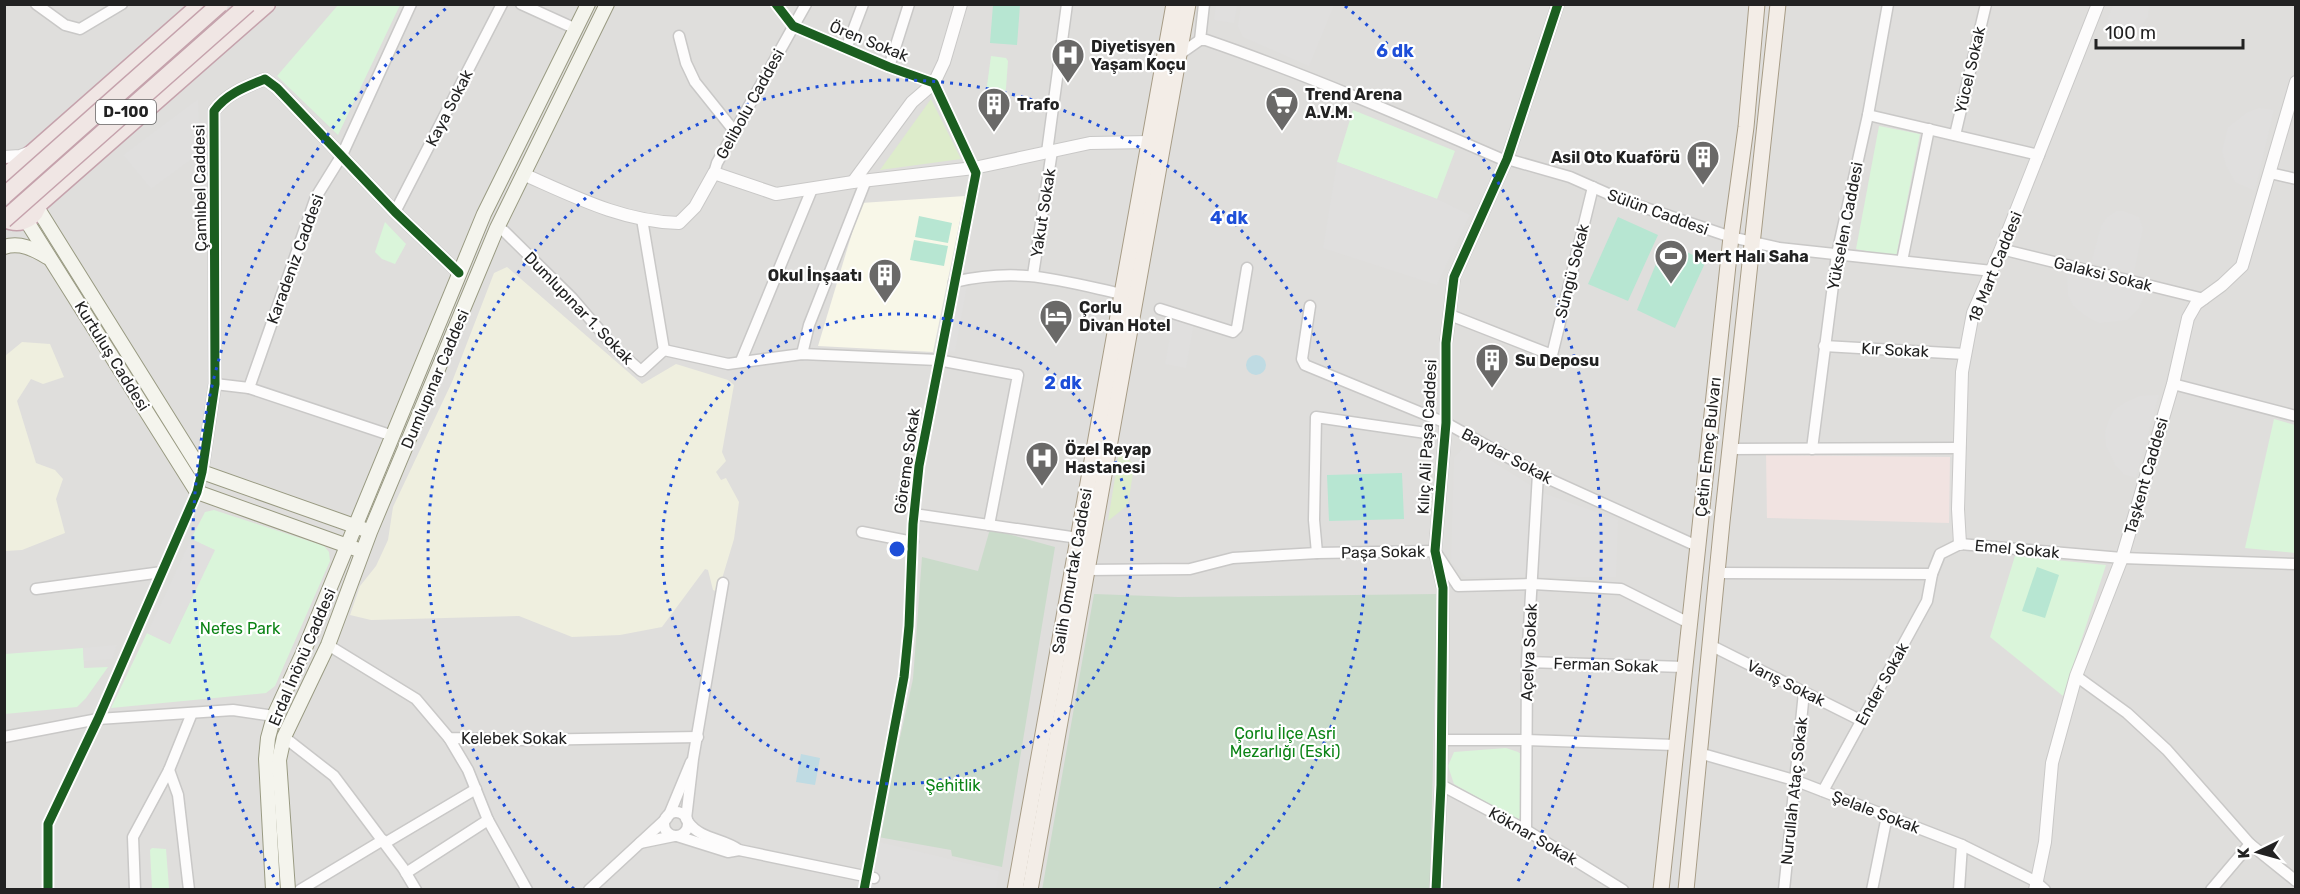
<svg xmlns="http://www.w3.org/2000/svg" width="2300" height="894" font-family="Rubik,sans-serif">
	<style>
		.residential { fill: #dfdedc }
		.commercial { fill: #f1e3e1 }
		.education { fill: #f8f7e8 }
		.farmland { fill: #efefdf }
		.grass { fill: #ddeccb }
		.cemetery { fill: #cadbca }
		.park { fill: #daf5da }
		.pitch { fill: #b7e6d2 }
		.parking { fill: #e0dfde }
		.water { fill: #bfdbe3 }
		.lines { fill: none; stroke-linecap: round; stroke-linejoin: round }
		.minor-casing { stroke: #c9c8c7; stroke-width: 13 }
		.tertiary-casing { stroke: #c9c8c7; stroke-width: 14 }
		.secondary-casing { stroke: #999a82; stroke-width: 16 }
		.primary-casing { stroke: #a79c86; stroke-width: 17 }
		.trunk-casing { stroke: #c5a2ac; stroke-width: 19 }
		.minor { stroke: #fdfcfc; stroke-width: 10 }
		.tertiary { stroke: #fdfcfc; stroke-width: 12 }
		.secondary { stroke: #f4f4ed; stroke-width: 14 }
		.primary { stroke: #f3ede7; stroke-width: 15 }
		.trunk { stroke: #f0e6e4; stroke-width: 16 }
		.trunk-bridge-casing { stroke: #c5a2ac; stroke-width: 19; stroke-linecap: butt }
		.trunk-bridge { stroke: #f0e6e4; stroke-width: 16 }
		.cycleway-casing { stroke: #fff; stroke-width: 13 }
		.cycleway { stroke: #1b5e20; stroke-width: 9 }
		.ring { fill: none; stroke: #1d4ed8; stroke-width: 3; stroke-dasharray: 3 6 }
		.labels { text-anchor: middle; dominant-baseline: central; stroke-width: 4.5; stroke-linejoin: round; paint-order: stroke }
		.shield { fill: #fff; stroke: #646464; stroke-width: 1.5 }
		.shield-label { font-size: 15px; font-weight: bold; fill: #222 }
		.street-label { font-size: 16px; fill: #222; stroke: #fff }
		.poi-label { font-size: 16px; font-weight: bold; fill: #222; stroke: #fff; text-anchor: start }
		.park-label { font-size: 16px; fill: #0c8416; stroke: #fff }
		.centre { fill: #1d4ed8; stroke: #fff; stroke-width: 3 }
		.ring-label { font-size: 18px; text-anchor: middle; font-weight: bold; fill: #1d4ed8; stroke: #fff; stroke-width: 4.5; stroke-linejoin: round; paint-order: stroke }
	</style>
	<rect width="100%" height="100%" fill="#f0eeeb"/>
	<polygon class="residential" points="5,5 2295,5 2295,889 5,890"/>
	<polygon class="commercial" points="1766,455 1950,457 1949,523 1767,518"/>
	<polygon class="education" points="965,196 933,352 818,346 861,203"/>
	<g class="farmland">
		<polygon points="507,267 642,384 676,364 728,380 734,385 722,452 726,461 716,472 721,480 726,478 739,502 734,539 718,592 713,590 708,570 705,569 662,627 620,635 572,637 519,616 371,620 350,615 360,586 376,566 388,540 393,507 452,382 494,273"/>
		<polygon points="22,342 50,344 64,377 43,384 31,379 17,401 36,463 55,470 63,479 56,499 65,533 22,550 5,551 5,356"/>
	</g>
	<g class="grass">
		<polygon points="931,99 961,159 880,170"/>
		<polygon points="1120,447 1134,466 1128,505 1108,521"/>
	</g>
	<g class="cemetery">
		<polygon points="990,529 1055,547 1002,867 952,856 951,850 878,837 913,679 922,557 978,571"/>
		<polygon points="1094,594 1178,597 1437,594 1430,889 1042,890"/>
	</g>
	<g class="park">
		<polygon points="338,5 400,5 338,135 277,76"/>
		<polygon points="991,56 1006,58 1008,61 1006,88 1000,113 994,117 983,116"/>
		<polygon points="1353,110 1455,151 1437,199 1337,162"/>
		<polygon points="1879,126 1920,134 1896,257 1856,249"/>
		<polygon points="385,222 406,244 395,264 382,259 375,252"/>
		<polygon points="2274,419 2295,425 2295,553 2245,548"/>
		<polygon points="214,510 324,546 329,552 330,561 275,686 266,693 111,708 147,633 170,644 214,550 191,539 205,512"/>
		<polygon points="2015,556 2106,565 2063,696 1990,637"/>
		<polygon points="83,648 84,668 108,667 86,698 77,707 5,714 5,654"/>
		<polygon points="1506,748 1518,752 1524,756 1524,812 1518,820 1454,784 1448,766 1454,752"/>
		<polygon points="152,848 166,849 169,888 152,888 150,850"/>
	</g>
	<g class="pitch">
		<polygon points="993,5 1020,5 1017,45 990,43"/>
		<polygon points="919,216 952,223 948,243 915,237"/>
		<polygon points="1618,217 1658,235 1628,301 1588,284"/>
		<polygon points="914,240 948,246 944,266 910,260"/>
		<polygon points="1665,242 1706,261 1675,328 1637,310"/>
		<polygon points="1402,473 1404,519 1329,521 1327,475"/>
		<polygon points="2037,567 2059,575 2045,618 2022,611"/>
	</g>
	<g class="parking">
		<polygon points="1216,5 1237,5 1234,23 1214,20"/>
		<polygon points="1241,5 1241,4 1334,5 1309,66 1243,37 1238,26"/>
		<polygon points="2113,5 2149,5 2148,17 2139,29 2128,35 2113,38 2101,34"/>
		<polygon points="198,99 200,153 151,189 123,155"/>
		<polygon points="2259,108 2274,110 2255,191 2235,182 2226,166 2222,151 2228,127 2246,113"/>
		<polygon points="1337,162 1437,199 1470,215 1437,285 1323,248"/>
		<polygon points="2116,211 2123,211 2139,217 2143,228 2134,273 2091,263 2101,226 2107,217"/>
		<polygon points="2067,275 2147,291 2139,308 2127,320 2099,323 2084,315 2073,306 2068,295"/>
		<polygon points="957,285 967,286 955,352 946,351"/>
		<polygon points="1173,319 1194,323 1186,368 1165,364"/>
		<polygon points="2159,395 2136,478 2123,474 2115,465 2106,446 2105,432 2109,420 2114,410 2124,403 2140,396"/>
		<polygon points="1466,445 1543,493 1618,520 1616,577 1466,577 1451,562 1454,458"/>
		<polygon points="191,539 215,550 170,644 147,633"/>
		<polygon points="117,645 112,659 84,661 83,648"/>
		<polygon points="879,842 999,871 996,889 870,890"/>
	</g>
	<g class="water">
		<circle cx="1256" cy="365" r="10"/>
		<polygon points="801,754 820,758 815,785 796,782"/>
	</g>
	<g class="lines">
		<g class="minor-casing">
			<g id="minor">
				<polyline points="36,4 65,25 80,29 122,4"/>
				<polyline points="521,4 576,29"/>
				<polyline points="776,4 793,26 889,67 934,83 976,173 919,466 913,524 909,626 904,677 864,890"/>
				<polyline points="679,36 686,63 695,82 735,132"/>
				<polyline points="1200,40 1204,4"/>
				<polyline points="846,49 863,4"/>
				<path d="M1180,54L1200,40H1206C1308,75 1407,118 1506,161"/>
				<polyline points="889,67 909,4"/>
				<polyline points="1868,115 2039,155"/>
				<polyline points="1955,135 1986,4"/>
				<polyline points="1047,152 1067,4"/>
				<polyline points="1507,159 1570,177 1622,200 1731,237 1779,248 1992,271"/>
				<polyline points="714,173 717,163 806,4"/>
				<polyline points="2270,173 2296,179"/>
				<polyline points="395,212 502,4"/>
				<polyline points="642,219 664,350"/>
				<polyline points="497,228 504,231 572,298 615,348 641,371 664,350 728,364 802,354 938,360 1018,375 989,525"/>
				<polyline points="2001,249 2204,299"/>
				<polyline points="1902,261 1929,129"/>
				<polyline points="1033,275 1052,151"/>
				<path d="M954,282C1020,267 1058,280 1122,294"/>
				<polyline points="1310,306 1302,359 1305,365 1446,423 1538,474 1697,546"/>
				<polyline points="1160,309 1233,332 1237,328 1247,268"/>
				<polyline points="1450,315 1552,355 1593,187"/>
				<polyline points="1824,346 1965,354"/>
				<polyline points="802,354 809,325 866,180"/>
				<polyline points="741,361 812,189"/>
				<polyline points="215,384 249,388 393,436"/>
				<polyline points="2173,384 2296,416"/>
				<polyline points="249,388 316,197 342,155 411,4"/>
				<polyline points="1730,449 1960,448"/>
				<polyline points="1812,449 1837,254 1868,115 1888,4"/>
				<polyline points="914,514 1078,538"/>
				<polyline points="862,532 913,542"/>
				<polyline points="1317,553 1314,520 1316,417 1426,433"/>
				<polyline points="1086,570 1190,569 1233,558 1317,553 1435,551 1458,586 1533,584 1621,589 1689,623"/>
				<polyline points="1717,573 1932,574 1940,554 1960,544 2122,558 2296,564"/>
				<polyline points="36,589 162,572"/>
				<polyline points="328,645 416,699 449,738 524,740 698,737"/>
				<polyline points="1710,645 1862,721"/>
				<polyline points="1527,662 1684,667"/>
				<polyline points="2076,676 2127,713 2167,750 2250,844 2296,881"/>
				<polyline points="4,737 98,719 233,710 274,716"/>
				<polyline points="284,737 334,776 403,868 416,890"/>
				<polyline points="449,738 468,770 488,820 527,890"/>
				<polyline points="1442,740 1526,740 1675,745"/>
				<polyline points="1699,753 1794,780 1887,816 1962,845 2035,881 2045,890"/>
				<polyline points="169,770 178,795 189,890"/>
				<polyline points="1441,785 1526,830 1623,890"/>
				<polyline points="1823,791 1927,601 1932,574"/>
				<circle cx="676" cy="824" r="12"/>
				<polyline points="669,815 691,762"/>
				<polyline points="686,819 693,759 723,583"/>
				<path d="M688,822C701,840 723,838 739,850"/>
				<polyline points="1526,830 1527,662 1538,474"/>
				<polyline points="677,836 728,852 739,850 874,878"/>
				<polyline points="385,843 476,789"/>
				<polyline points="640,843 674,836"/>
				<polyline points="406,873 488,820"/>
				<polyline points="48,890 48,824 98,719 197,492"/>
				<polyline points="135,890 133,837 169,770 192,713"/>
				<polyline points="300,890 383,840"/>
				<polyline points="589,890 667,818"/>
				<polyline points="1784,890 1804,692"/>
				<polyline points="1872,890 1887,816"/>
				<polyline points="1959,890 1962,845"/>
				<polyline points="2211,890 2250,844"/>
			</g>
		</g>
		<g class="tertiary-casing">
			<g id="tertiary">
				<polyline points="4,157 20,156 30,152"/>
				<path d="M523,174C573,196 623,222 679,223L695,207L714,173L776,194L853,182L974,168L1090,143L1150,142"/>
				<polyline points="853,182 912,102 934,83 944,62 961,4"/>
				<path d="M197,492L202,472L215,384L214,111C226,94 245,87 265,79L277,88L395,212L459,273"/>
				<polyline points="1960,544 1958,509 1962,372 1973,313 2001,249 2098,4"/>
				<polyline points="1436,890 1441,785 1443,588 1435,551 1446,423 1446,343 1454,277 1507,159 1558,4"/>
				<polyline points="2035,890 2045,842 2052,763 2076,676 2122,558 2173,384 2188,318 2196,304 2222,285 2242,266 2296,82"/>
			</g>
		</g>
		<g class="secondary-casing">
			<g id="secondary">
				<polyline points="38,209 202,472 363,529"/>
				<polyline points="26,220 197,492 356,549"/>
				<path d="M4,247C20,242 34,249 47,257"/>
				<polyline points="273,890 266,759 268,738 274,716 303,653 484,214 588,4"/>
				<polyline points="288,890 279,760 284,737 328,645 370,532 497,228 607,4"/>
			</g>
		</g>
		<g class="primary-casing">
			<g id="primary">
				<polyline points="1015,890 1174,4"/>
				<polyline points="1030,890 1188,4"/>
				<polyline points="1661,890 1731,237 1746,127 1757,4"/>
				<polyline points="1686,890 1722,522 1778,4"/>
			</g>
		</g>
		<g class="trunk-casing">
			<g id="trunk">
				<polyline points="8,174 201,4"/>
				<polyline points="39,204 267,4"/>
				<path d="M4,219C43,236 56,172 13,173"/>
			</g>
		</g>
		<use href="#minor" class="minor"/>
		<use href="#tertiary" class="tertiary"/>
		<use href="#secondary" class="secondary"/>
		<use href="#primary" class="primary"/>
		<use href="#trunk" class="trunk"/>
		<g class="trunk-bridge-casing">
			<g id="trunk-bridge">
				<polyline points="4,196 220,4"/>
				<polyline points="4,220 248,4"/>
			</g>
		</g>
		<use href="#trunk-bridge" class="trunk-bridge"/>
		<g class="cycleway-casing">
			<g id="cycleway">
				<polyline points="776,4 793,26 889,67 934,83 976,173 919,466 913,524 909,626 904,677 864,890"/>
				<path d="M48,890V824L98,719L197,492L202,472L215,384L214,111C226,94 245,87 265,79L277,88L395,212L459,273"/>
				<polyline points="1436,890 1441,785 1443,588 1435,551 1446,423 1446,343 1454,277 1507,159 1558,4"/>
			</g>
		</g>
		<use href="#cycleway" class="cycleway"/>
	</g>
	<g class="ring">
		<circle cx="897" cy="549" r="235"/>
		<path d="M574 889A469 469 0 1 1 1220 889"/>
		<path d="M278 885A704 704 0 0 1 449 6M1345 6A704 704 0 0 1 1516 885"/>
	</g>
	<defs>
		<g id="hospital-pin" transform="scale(1.725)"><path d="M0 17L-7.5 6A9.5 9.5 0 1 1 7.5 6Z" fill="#6a6968" stroke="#fff"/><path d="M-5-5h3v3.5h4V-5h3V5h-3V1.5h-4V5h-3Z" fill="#fff"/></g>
		<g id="supermarket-pin" transform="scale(1.725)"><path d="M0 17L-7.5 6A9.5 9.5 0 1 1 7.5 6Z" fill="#6a6968" stroke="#fff"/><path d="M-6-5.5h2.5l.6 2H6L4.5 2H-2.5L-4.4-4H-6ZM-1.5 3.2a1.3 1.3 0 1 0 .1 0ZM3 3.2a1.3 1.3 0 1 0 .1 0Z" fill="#fff"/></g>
		<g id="building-pin" transform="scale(1.725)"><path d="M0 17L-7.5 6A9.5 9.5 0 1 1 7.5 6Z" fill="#6a6968" stroke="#fff"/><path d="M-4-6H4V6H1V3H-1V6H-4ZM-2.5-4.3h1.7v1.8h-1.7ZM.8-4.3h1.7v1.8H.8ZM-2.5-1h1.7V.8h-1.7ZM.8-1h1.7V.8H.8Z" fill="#fff"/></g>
		<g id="stadium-pin" transform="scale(1.725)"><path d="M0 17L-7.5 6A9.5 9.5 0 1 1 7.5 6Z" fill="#6a6968" stroke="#fff"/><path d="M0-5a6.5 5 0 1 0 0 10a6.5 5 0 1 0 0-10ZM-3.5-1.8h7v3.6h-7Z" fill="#fff"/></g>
		<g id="hotel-pin" transform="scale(1.725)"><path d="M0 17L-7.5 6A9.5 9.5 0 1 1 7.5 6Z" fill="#6a6968" stroke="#fff"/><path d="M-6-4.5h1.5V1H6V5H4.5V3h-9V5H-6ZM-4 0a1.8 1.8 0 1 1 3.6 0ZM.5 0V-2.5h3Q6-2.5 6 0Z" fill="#fff"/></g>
	</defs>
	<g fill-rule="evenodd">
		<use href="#hospital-pin" x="1068" y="55"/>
		<use href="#supermarket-pin" x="1282" y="103"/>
		<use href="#building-pin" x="994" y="104"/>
		<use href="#building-pin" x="1703" y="157"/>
		<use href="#stadium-pin" x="1671" y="256"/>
		<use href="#building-pin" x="885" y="275"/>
		<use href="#hotel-pin" x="1056" y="316"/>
		<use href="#building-pin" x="1492" y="360"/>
		<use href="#hospital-pin" x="1042" y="458"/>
	</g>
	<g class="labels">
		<rect class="shield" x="96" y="100" width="60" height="24" rx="4.5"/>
		<g class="shield-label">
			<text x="126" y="112">D-100</text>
		</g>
		<g class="street-label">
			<text transform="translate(869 41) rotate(22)">Ören Sokak</text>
			<text transform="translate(1970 70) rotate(-77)">Yücel Sokak</text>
			<text transform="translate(750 104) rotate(-61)">Gelibolu Caddesi</text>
			<text transform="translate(449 108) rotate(-63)">Kaya Sokak</text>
			<text transform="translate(200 188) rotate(-91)">Çamlıbel Caddesi</text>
			<text transform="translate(1658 212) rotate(20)">Sülün Caddesi</text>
			<text transform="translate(1043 213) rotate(-81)">Yakut Sokak</text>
			<text transform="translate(1845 226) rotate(-79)">Yükselen Caddesi</text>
			<text transform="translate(295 259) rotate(-70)">Karadeniz Caddesi</text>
			<text transform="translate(1995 267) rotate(-68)">18 Mart Caddesi</text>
			<text transform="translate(1572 271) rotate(-76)">Süngü Sokak</text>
			<text transform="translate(2103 274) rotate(14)">Galaksi Sokak</text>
			<text transform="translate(579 308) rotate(46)">Dumlupınar 1. Sokak</text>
			<text transform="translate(1895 350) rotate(3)">Kır Sokak</text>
			<text transform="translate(112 356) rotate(58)">Kurtuluş Caddesi</text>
			<text transform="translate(435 379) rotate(-67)">Dumlupınar Caddesi</text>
			<text transform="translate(1427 437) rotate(-87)">Kılıç Ali Paşa Caddesi</text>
			<text transform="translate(1708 447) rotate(-84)">Çetin Emeç Bulvarı</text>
			<text transform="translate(1507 456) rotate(28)">Baydar Sokak</text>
			<text transform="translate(907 461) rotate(-82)">Göreme Sokak</text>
			<text transform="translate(2146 476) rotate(-74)">Taşkent Caddesi</text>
			<text transform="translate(2017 549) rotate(5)">Emel Sokak</text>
			<text transform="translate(1383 552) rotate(-1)">Paşa Sokak</text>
			<text transform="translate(1072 571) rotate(-80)">Salih Omurtak Caddesi</text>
			<text transform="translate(1529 652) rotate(-87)">Açelya Sokak</text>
			<text transform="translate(302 657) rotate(-67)">Erdal İnönü Caddesi</text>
			<text transform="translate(1606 665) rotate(2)">Ferman Sokak</text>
			<text transform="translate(1786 683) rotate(26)">Varış Sokak</text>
			<text transform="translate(1882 684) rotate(-61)">Ender Sokak</text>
			<text x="514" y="738">Kelebek Sokak</text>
			<text transform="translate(1794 791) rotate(-84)">Nurullah Ataç Sokak</text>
			<text transform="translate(1876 812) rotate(21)">Şelale Sokak</text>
			<text transform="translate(1533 836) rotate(30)">Köknar Sokak</text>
		</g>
		<g class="poi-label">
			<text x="1091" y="46">Diyetisyen<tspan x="1091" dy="18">Yaşam Koçu</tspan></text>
			<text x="1305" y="94">Trend Arena<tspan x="1305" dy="18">A.V.M.</tspan></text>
			<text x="1017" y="104">Trafo</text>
			<text x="1680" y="157" text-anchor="end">Asil Oto Kuaförü</text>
			<text x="1694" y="256">Mert Halı Saha</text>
			<text x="862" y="275" text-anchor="end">Okul İnşaatı</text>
			<text x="1079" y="307">Çorlu<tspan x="1079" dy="18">Divan Hotel</tspan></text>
			<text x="1515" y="360">Su Deposu</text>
			<text x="1065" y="449">Özel Reyap<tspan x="1065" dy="18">Hastanesi</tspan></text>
		</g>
		<g class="park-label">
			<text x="240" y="628">Nefes Park</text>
			<text x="1285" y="733">Çorlu İlçe Asri<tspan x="1285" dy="18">Mezarlığı (Eski)</tspan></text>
			<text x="953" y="785">Şehitlik</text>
		</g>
	</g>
	<circle cx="897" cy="549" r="9" class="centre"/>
	<g class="ring-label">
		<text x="1395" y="57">6 dk</text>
		<text x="1229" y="224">4 dk</text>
		<text x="1063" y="389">2 dk</text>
	</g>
	<rect width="2300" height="894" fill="none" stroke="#222222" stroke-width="12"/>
	<g transform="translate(2258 852) rotate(265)" stroke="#ffffff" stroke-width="4.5" paint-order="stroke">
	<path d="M0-4.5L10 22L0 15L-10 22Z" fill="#222222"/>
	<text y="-9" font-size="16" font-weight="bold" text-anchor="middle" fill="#222222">K</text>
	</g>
	<path d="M2096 39v9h147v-9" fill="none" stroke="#222222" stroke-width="3"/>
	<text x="2105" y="39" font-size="18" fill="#222222" stroke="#ffffff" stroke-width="4.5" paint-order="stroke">100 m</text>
</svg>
